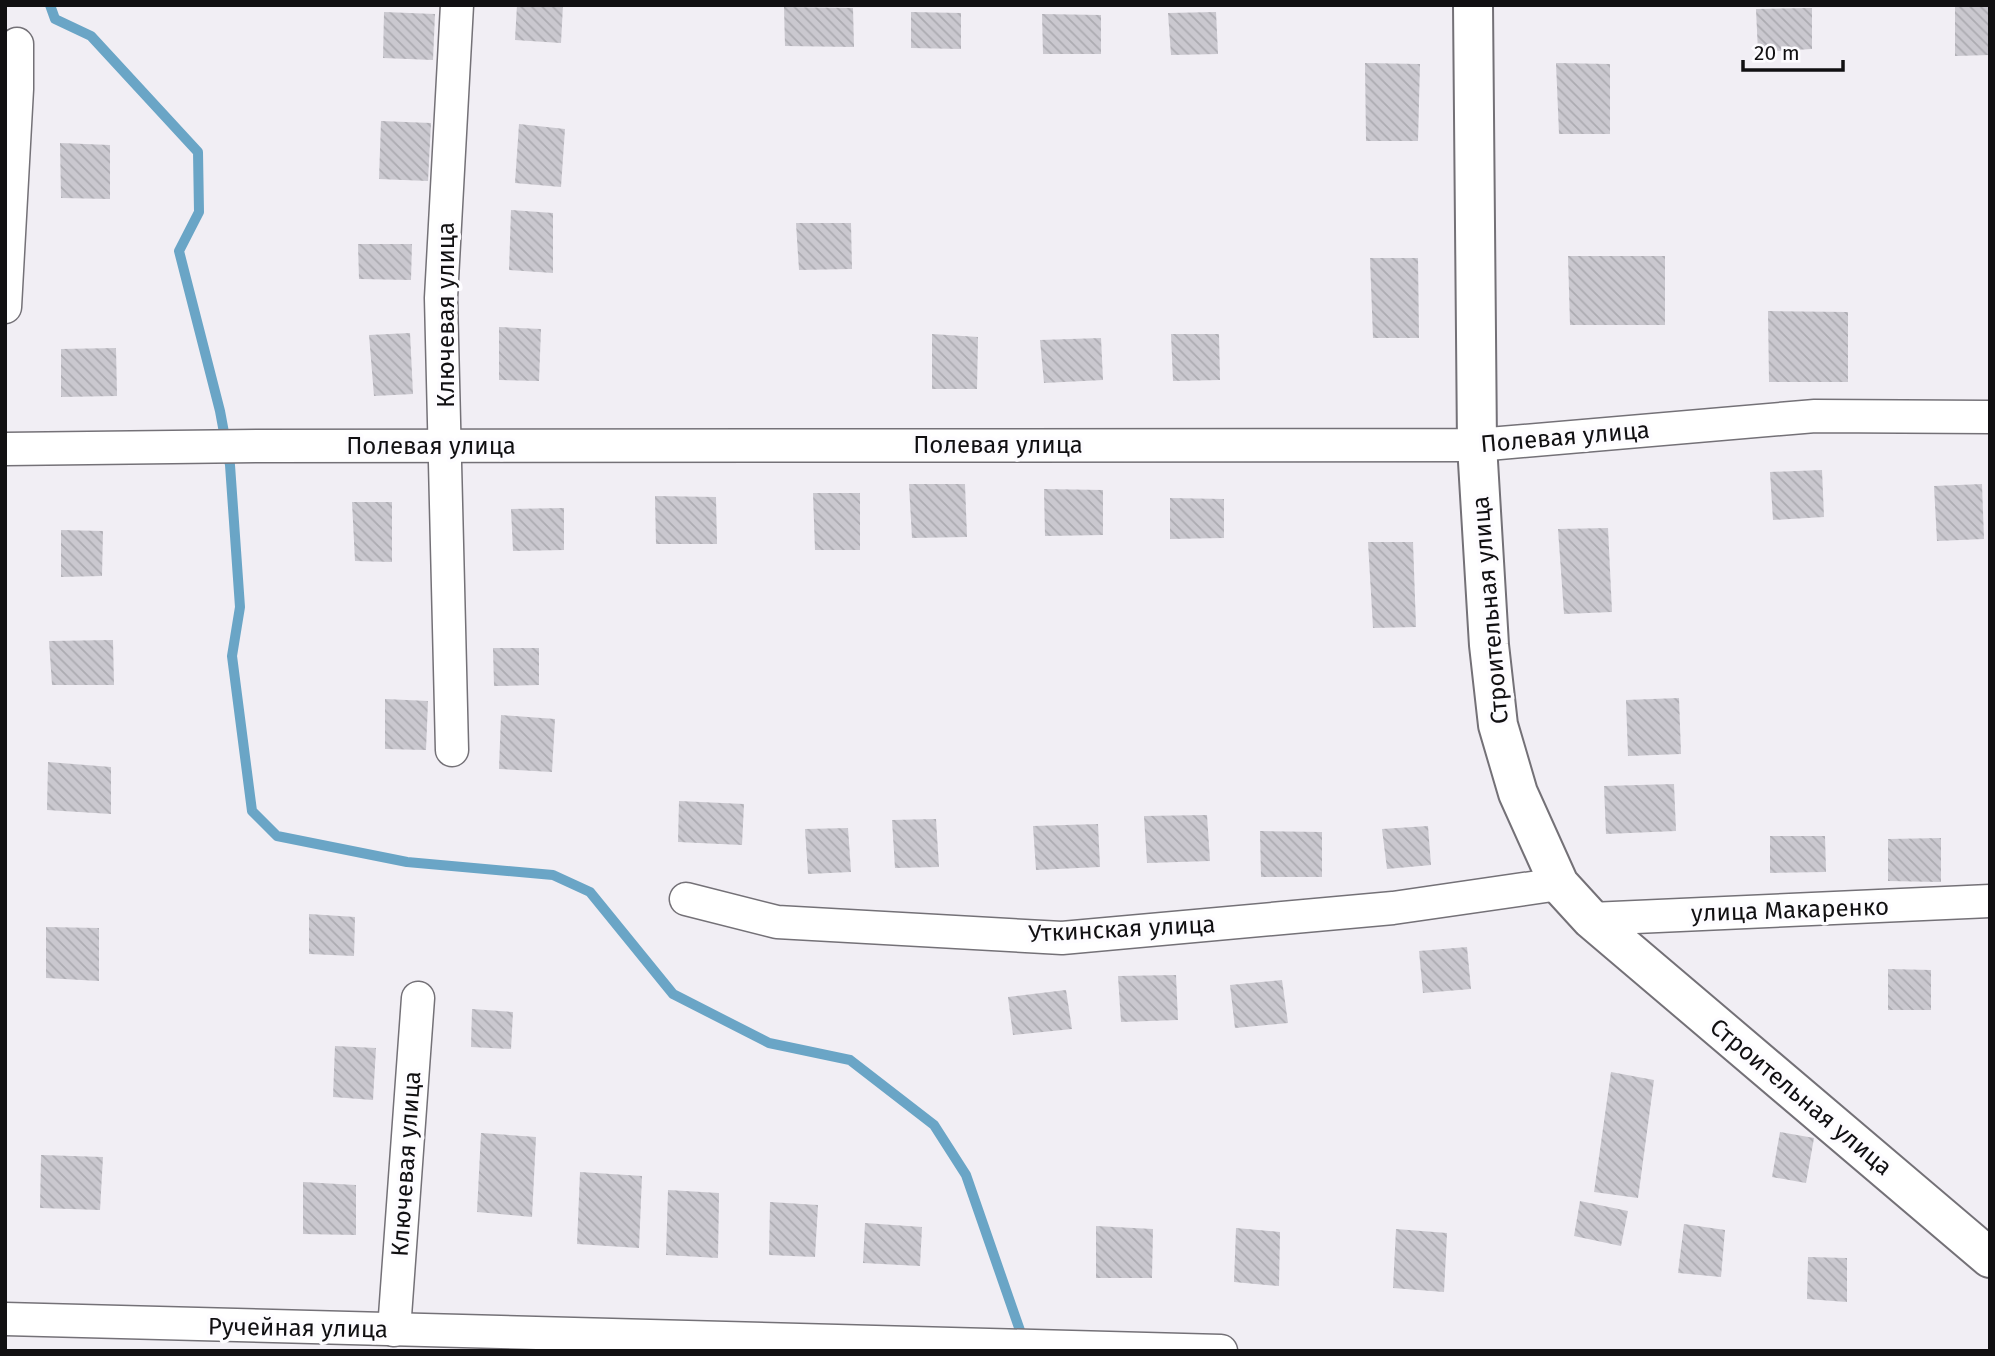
<svg xmlns="http://www.w3.org/2000/svg" width="1995" height="1356" font-family="'Fira Sans',sans-serif">
	<style>
		.lines { fill: none; stroke-linecap: round; stroke-linejoin: round }
		.stream { stroke: #6aa5c6; stroke-width: 10 }
		.building { fill: url(#building-back-hatch) }
		.minor-casing { stroke: #747177; stroke-width: 35 }
		.tertiary-casing { stroke: #747177; stroke-width: 42 }
		.minor { stroke: #fff; stroke-width: 32 }
		.tertiary { stroke: #fff; stroke-width: 38 }
		.labels { text-anchor: middle; dominant-baseline: central; stroke-width: 7; stroke-linejoin: round; paint-order: stroke }
		.street-label { font-size: 24px; fill: #111012; stroke: #fdfcff }
	</style>
	<defs>
		<pattern id="building-back-hatch" width="6" height="6" patternUnits="userSpaceOnUse" patternTransform="scale(1.75)"><rect width="6" height="6" fill="#cac8cf"/><path d="M-1 5l2 2M0 0l6 6M5-1l2 2" fill="none" stroke="#acabb1"/></pattern>
	</defs>
	<rect width="100%" height="100%" fill="#f1eef4"/>
	<g class="lines">
		<polyline class="stream" points="50,5 55,19 91,36 198,152 199,212 179,251 220,411 230,465 240,607 232,656 252,811 277,836 407,862 553,875 590,892 673,994 769,1043 850,1060 934,1125 966,1175 1024,1342"/>
	</g>
	<g class="building">
		<polygon points="517,5 563,5 561,43 515,40"/>
		<polygon points="784,7 853,8 854,47 785,46"/>
		<polygon points="1955,7 1990,7 1990,55 1955,56"/>
		<polygon points="1812,8 1812,49 1758,52 1756,9"/>
		<polygon points="384,12 435,14 433,60 383,58"/>
		<polygon points="911,12 961,13 961,49 911,48"/>
		<polygon points="1216,12 1218,54 1171,55 1168,13"/>
		<polygon points="1042,14 1101,15 1101,54 1043,54"/>
		<polygon points="1365,63 1420,64 1418,141 1366,141"/>
		<polygon points="1556,63 1610,64 1610,134 1559,134"/>
		<polygon points="381,121 431,123 428,181 379,179"/>
		<polygon points="519,124 565,129 561,187 515,183"/>
		<polygon points="60,143 110,145 110,199 61,198"/>
		<polygon points="511,210 553,213 553,273 509,270"/>
		<polygon points="796,223 851,223 852,269 799,270"/>
		<polygon points="358,244 412,244 411,280 359,279"/>
		<polygon points="1568,256 1665,256 1665,325 1570,325"/>
		<polygon points="1370,258 1418,258 1419,338 1373,338"/>
		<polygon points="1768,311 1848,312 1848,382 1769,382"/>
		<polygon points="499,327 541,329 539,381 499,380"/>
		<polygon points="410,333 413,394 374,396 369,335"/>
		<polygon points="932,334 978,337 977,389 932,389"/>
		<polygon points="1171,334 1219,334 1220,380 1173,381"/>
		<polygon points="1101,338 1103,380 1044,383 1040,340"/>
		<polygon points="116,348 117,396 61,397 61,349"/>
		<polygon points="1822,470 1824,517 1773,520 1770,472"/>
		<polygon points="909,484 965,484 967,537 912,538"/>
		<polygon points="1982,484 1984,539 1937,541 1934,486"/>
		<polygon points="1044,489 1103,490 1103,535 1045,536"/>
		<polygon points="813,493 860,493 860,550 815,550"/>
		<polygon points="655,496 716,497 717,544 656,544"/>
		<polygon points="1170,498 1224,499 1224,538 1170,539"/>
		<polygon points="352,502 392,502 392,562 355,561"/>
		<polygon points="564,508 564,550 513,551 511,509"/>
		<polygon points="1608,528 1612,612 1564,614 1558,529"/>
		<polygon points="61,530 103,531 102,576 61,577"/>
		<polygon points="1368,542 1413,542 1416,627 1373,628"/>
		<polygon points="113,640 114,685 52,685 49,641"/>
		<polygon points="493,648 539,648 539,685 494,686"/>
		<polygon points="1679,698 1681,754 1628,756 1626,700"/>
		<polygon points="385,699 428,701 426,750 385,749"/>
		<polygon points="501,715 555,719 552,772 499,769"/>
		<polygon points="48,762 111,767 111,814 47,810"/>
		<polygon points="1674,784 1676,831 1606,834 1604,786"/>
		<polygon points="679,801 744,804 742,845 678,842"/>
		<polygon points="1207,815 1210,861 1147,863 1144,816"/>
		<polygon points="936,819 939,867 895,868 892,820"/>
		<polygon points="1098,824 1100,867 1036,870 1033,826"/>
		<polygon points="1428,826 1431,865 1387,869 1382,829"/>
		<polygon points="848,828 851,872 808,874 805,829"/>
		<polygon points="1260,831 1322,832 1322,877 1261,877"/>
		<polygon points="1770,836 1825,836 1826,872 1770,873"/>
		<polygon points="1941,838 1941,882 1888,881 1888,839"/>
		<polygon points="309,914 355,917 354,956 309,954"/>
		<polygon points="46,927 99,928 99,981 46,978"/>
		<polygon points="1467,947 1471,989 1423,993 1419,951"/>
		<polygon points="1888,969 1931,970 1931,1010 1888,1010"/>
		<polygon points="1176,975 1178,1020 1121,1022 1118,976"/>
		<polygon points="1282,980 1288,1023 1235,1028 1230,985"/>
		<polygon points="1066,990 1072,1029 1013,1035 1008,997"/>
		<polygon points="472,1009 513,1012 511,1049 471,1047"/>
		<polygon points="335,1046 376,1048 373,1100 333,1097"/>
		<polygon points="1611,1072 1654,1080 1638,1198 1594,1192"/>
		<polygon points="1780,1132 1814,1138 1806,1183 1772,1177"/>
		<polygon points="481,1133 536,1137 532,1217 477,1212"/>
		<polygon points="41,1155 103,1157 100,1210 40,1208"/>
		<polygon points="580,1172 642,1176 639,1248 577,1244"/>
		<polygon points="303,1182 356,1185 356,1235 303,1234"/>
		<polygon points="668,1190 719,1193 718,1258 666,1255"/>
		<polygon points="1580,1201 1628,1211 1621,1246 1574,1236"/>
		<polygon points="770,1202 818,1205 815,1257 769,1255"/>
		<polygon points="865,1223 922,1227 920,1266 863,1263"/>
		<polygon points="1684,1224 1725,1230 1721,1277 1678,1273"/>
		<polygon points="1096,1226 1153,1229 1152,1278 1096,1278"/>
		<polygon points="1236,1228 1280,1232 1279,1286 1234,1282"/>
		<polygon points="1396,1229 1447,1233 1444,1292 1393,1288"/>
		<polygon points="1808,1257 1847,1258 1847,1302 1807,1299"/>
	</g>
	<g class="lines">
		<g class="minor-casing">
			<g id="minor">
				<polyline points="5,307 17,89 17,44"/>
				<polyline points="5,449 258,446 1477,445 1815,416 1990,417"/>
				<polyline points="452,750 441,298 457,5"/>
				<polyline points="686,899 777,922 1062,938 1393,908 1559,884"/>
				<polyline points="1591,919 1990,901"/>
				<polyline points="5,1319 1221,1351"/>
				<polyline points="394,1330 418,998"/>
			</g>
		</g>
		<g class="tertiary-casing">
			<polyline id="tertiary" points="1473,5 1477,445 1489,645 1498,725 1518,793 1559,884 1591,919 1990,1258"/>
		</g>
		<use href="#minor" class="minor"/>
		<use href="#tertiary" class="tertiary"/>
	</g>
	<g class="labels">
		<g class="street-label">
			<text transform="translate(446 315) rotate(-90)">Ключевая улица</text>
			<text transform="translate(1565 437) rotate(-5)">Полевая улица</text>
			<text x="998" y="445">Полевая улица</text>
			<text x="431" y="446">Полевая улица</text>
			<text transform="translate(1490 610) rotate(-95)">Строительная улица</text>
			<text transform="translate(1790 910) rotate(-2)">улица Макаренко</text>
			<text transform="translate(1122 929) rotate(-3)">Уткинская улица</text>
			<text transform="translate(1801 1097) rotate(40)">Строительная улица</text>
			<text transform="translate(406 1164) rotate(-86)">Ключевая улица</text>
			<text transform="translate(298 1328) rotate(1)">Ручейная улица</text>
		</g>
	</g>
	<rect width="1995" height="1356" fill="none" stroke="#111012" stroke-width="14"/>
	<path d="M1743 60v10h100v-10" fill="none" stroke="#111012" stroke-width="3.5"/>
	<text x="1754" y="60" font-size="21" fill="#111012" stroke="#fdfcff" stroke-width="5" paint-order="stroke">20 m</text>
</svg>
